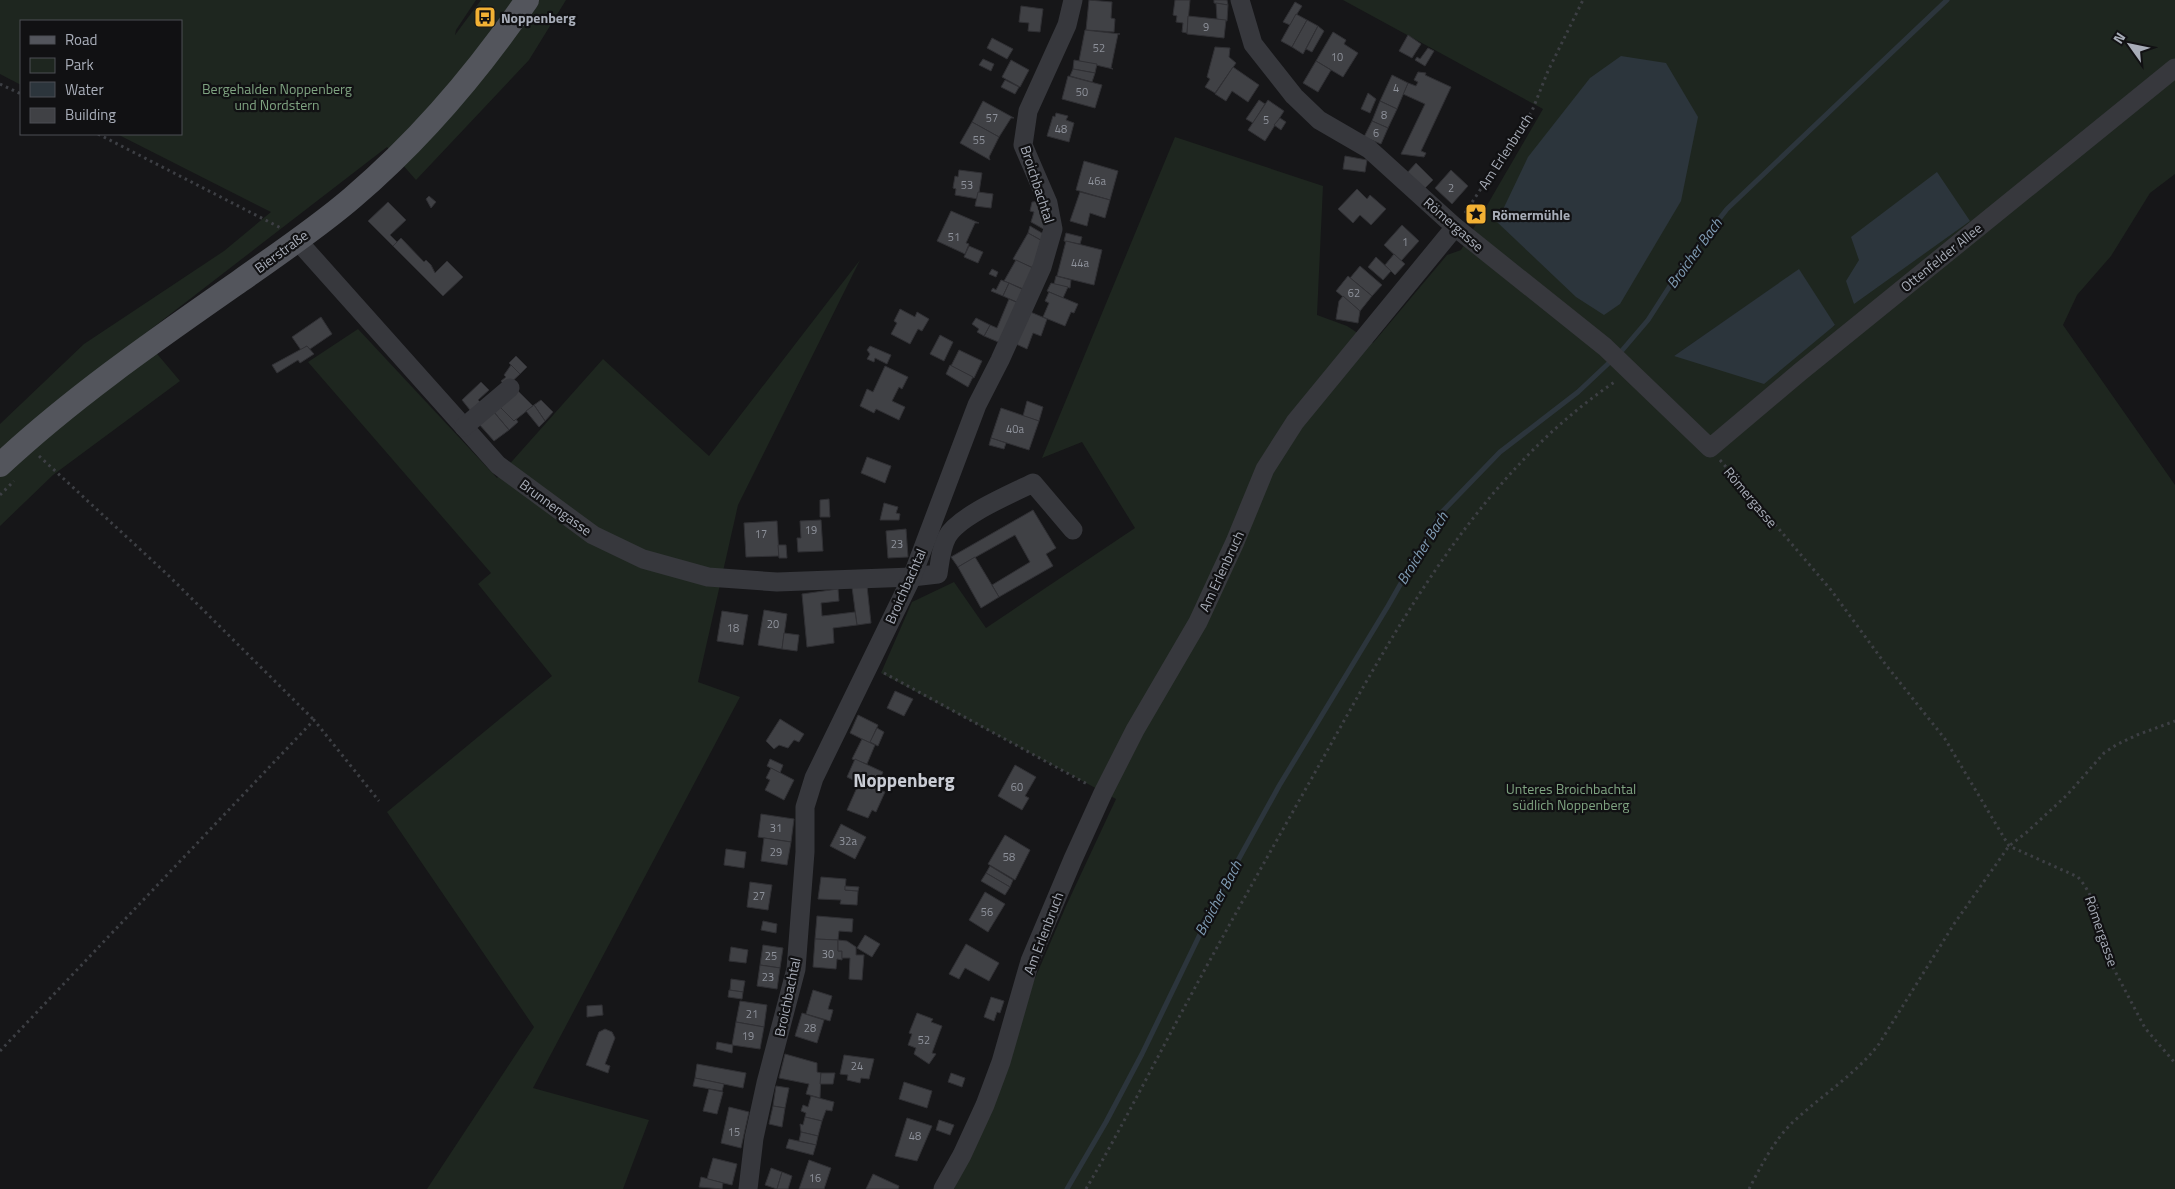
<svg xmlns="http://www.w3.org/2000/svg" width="2175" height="1189" font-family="'Titillium Web',sans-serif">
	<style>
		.green { fill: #1e261f; fill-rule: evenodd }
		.water { fill: #2c353c }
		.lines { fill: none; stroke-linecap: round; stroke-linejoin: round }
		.stream { stroke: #2c353c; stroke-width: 5 }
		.building { fill: #404145; stroke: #303034 }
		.path { stroke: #3d3f44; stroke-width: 3; stroke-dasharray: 2.5 4; stroke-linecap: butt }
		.minor { stroke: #37383d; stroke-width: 19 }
		.major { stroke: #53555c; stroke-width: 24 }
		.labels { text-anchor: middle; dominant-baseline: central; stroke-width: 4.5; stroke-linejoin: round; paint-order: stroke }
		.number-label { font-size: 11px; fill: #8e929b }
		.poi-label { font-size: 14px; font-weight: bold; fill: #a8adb8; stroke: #111113; text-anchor: start }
		.park-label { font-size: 14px; fill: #7fa381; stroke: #111113 }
		.street-label { font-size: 14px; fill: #a8adb8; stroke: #111113 }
		.water-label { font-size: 15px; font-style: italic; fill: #7f9bb3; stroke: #111113 }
		.district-label { font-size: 19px; font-weight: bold; fill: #c9ccd4; stroke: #111113 }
	</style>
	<rect width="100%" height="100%" fill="#161618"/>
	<g class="green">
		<polygon points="0,0 476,0 456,30 455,35 481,0 566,0 529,60 416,180 387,147 142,336 180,381 53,475 0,526 0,424 84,344 224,251 271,212 117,134 181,134 181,21 21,21 21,85 0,74"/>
		<path d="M1343,0H2175V174L2150,193L2111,256L2077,295L2063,325L2175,485V1189H954L1012,1055L1033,983L1066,906L1116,799L881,673L912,602L954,582L986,628L1135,528L1082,442L1042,458L1175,137L1323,186L1317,315L1347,326L1373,343L1447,255L1461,250L1543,109ZM1799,270L1835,326L1674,356Z"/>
		<polygon points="860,260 738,505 698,682 740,697 533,1088 649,1120 623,1189 427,1189 534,1027 387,812 552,676 478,584 491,573 308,362 358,329 497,478 603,359 709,456"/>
	</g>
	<g class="water">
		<polygon points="1621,56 1666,63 1698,117 1681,201 1620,304 1604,315 1576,297 1497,222 1528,157 1590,78"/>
		<polygon points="1937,172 1970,221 1854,304 1846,281 1859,260 1851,237"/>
		<polygon points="1799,269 1835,325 1764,384 1674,356"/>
	</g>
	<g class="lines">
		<g class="stream">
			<polyline points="1619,354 1648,320 1684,264 1727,209 1947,0"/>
			<polyline points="1067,1189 1106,1122 1142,1054 1220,893 1279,786 1388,606 1441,513 1500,452 1578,392 1612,360"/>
		</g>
	</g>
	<g class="building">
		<polygon points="1089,0 1112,2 1111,18 1115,19 1114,32 1086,30"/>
		<polygon points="1175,0 1190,0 1187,33 1182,32 1183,23 1176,22 1177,16 1173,15"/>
		<polygon points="1214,0 1227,0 1228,5 1214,3"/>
		<polygon points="1295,2 1302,6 1290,25 1283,22"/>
		<polygon points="1216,3 1228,5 1227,21 1217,19"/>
		<polygon points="1021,6 1043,9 1040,32 1028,31 1029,23 1019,22"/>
		<polygon points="1296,14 1307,20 1292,47 1281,41"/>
		<polygon points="1188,16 1226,20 1224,38 1187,34"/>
		<polygon points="1307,20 1318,26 1303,54 1292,47"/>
		<polygon points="1318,26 1324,31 1312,52 1306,49"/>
		<polygon points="1085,30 1120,34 1118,34 1111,68 1113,69 1079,61"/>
		<polygon points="1333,32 1346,40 1344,44 1358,53 1343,77 1316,61"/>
		<polygon points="1408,35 1421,44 1412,58 1399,51"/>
		<polygon points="992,38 1013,49 1007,59 987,48"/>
		<polygon points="1215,47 1230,48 1229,57 1236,63 1215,93 1205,87 1210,79 1207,77"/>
		<polygon points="1428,48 1434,51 1425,66 1415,60 1417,57 1420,59"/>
		<polygon points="983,59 994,64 991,71 979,65"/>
		<polygon points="1011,60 1029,70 1020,87 1002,77"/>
		<polygon points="1074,60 1097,64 1095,73 1073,69"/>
		<polygon points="1316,61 1331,70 1318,92 1303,83"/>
		<polygon points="1233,67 1259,85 1248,102 1232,91 1226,101 1215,94"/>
		<polygon points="1073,69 1095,73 1092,82 1070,76"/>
		<polygon points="1418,72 1426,73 1425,75 1451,87 1421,151 1426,153 1424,157 1401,154 1425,104 1403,94 1408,83 1416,86 1418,82 1414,80"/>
		<polygon points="1392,75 1408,83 1397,109 1380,101"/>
		<polygon points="1068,76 1102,85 1095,108 1062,99"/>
		<polygon points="1005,80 1019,87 1015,94 1001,87"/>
		<polygon points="1368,93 1376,99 1370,113 1361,109"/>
		<polygon points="1259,100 1265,104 1253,123 1246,119"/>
		<polygon points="1268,100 1284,111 1265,141 1248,130"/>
		<polygon points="983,101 1014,118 1011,118 999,137 972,122"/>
		<polygon points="1380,101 1397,109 1388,128 1372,121"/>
		<polygon points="1056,113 1068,116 1066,120 1074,123 1069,142 1047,136 1053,116 1055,117"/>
		<polygon points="1280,118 1286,122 1281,130 1274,125"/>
		<polygon points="1372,121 1388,128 1381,144 1364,137"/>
		<polygon points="972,122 999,137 989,157 990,160 960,143"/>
		<polygon points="1345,156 1367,160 1365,172 1343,169"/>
		<polygon points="1084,161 1118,171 1110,200 1076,190"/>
		<polygon points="1416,163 1433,180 1424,189 1407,173"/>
		<polygon points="959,170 982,173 978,199 955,195 956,189 953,188 955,176 958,177"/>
		<polygon points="1451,170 1468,186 1452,204 1435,188"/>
		<polygon points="1357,189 1367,199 1370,195 1386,209 1371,225 1360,215 1353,223 1338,209"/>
		<polygon points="978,192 993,194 991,208 975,206"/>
		<polygon points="1080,192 1110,200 1105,218 1090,213 1087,226 1070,221"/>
		<polygon points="429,196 436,202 431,208 426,199"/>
		<polygon points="1042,201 1047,231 1031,222 1034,212 1030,211 1032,202"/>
		<polygon points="388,202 406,220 390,235 397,242 393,246 368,221"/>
		<polygon points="951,211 979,223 975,223 966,243 969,244 965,254 937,241"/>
		<polygon points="1402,225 1419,241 1401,261 1384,245"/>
		<polygon points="1030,226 1047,236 1046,243 1028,233"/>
		<polygon points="1028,233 1046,243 1033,268 1013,259"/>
		<polygon points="1066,233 1082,237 1080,244 1064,241"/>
		<polygon points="401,238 424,262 426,260 431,265 435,273 447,261 463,277 443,296 393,246"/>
		<polygon points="1066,241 1102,250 1094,285 1057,276"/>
		<polygon points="969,246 983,252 978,263 964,257"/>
		<polygon points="1394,254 1405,264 1395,275 1385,265"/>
		<polygon points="1376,257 1391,271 1383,280 1368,267"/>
		<polygon points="1016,260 1033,268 1023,289 1004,281"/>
		<polygon points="1360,266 1382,285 1372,296 1350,278"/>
		<polygon points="992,269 998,272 996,277 989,274"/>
		<polygon points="1056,276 1071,280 1070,288 1054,284"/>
		<polygon points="1348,276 1372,296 1360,311 1336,291"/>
		<polygon points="1001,280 1009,283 1003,296 991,291 993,288 996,290"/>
		<polygon points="1009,283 1026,291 1021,304 1003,296"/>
		<polygon points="1051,283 1068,287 1063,298 1047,291"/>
		<polygon points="1049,292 1078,304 1074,313 1071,312 1065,326 1043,317 1049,303 1045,301"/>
		<polygon points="1343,296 1360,311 1358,323 1336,319 1339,301"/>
		<polygon points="1009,299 1021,304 1003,344 984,336 990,325 997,328"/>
		<polygon points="900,309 915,317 917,312 929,319 922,331 918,329 910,344 891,334 897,323 894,321"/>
		<polygon points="1028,311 1047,319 1041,336 1033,333 1027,349 1016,344"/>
		<polygon points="321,317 332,334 310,349 307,346 301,350 292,337"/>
		<polygon points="976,318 990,325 984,336 977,332 979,329 972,324"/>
		<polygon points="940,335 953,342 944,361 930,354"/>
		<polygon points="307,346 314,354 300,363 298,360 277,373 272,365"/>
		<polygon points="870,346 891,355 887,364 875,358 874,362 867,359 870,354 867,350"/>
		<polygon points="959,350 982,361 974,378 951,366"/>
		<polygon points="516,356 527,367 520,374 509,363"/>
		<polygon points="511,365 520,374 506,387 501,381 506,377 504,375"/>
		<polygon points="950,365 973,377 968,387 946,374"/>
		<polygon points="885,366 908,377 902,389 899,387 892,401 905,407 899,420 876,409 874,413 860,406 867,389 873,392"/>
		<polygon points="481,382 489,390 478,400 484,406 474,415 462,400"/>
		<polygon points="518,391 533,406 514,421 499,406"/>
		<polygon points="541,400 553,412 545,421 534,405"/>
		<polygon points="1027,401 1043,407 1039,421 1023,416"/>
		<polygon points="534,405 545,421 539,427 526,411"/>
		<polygon points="499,406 514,421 516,419 518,422 509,430 493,411"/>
		<polygon points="1001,408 1039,421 1029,450 991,438"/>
		<polygon points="493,411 509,430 494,441 478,423"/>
		<polygon points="991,438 1006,443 1004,449 989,445"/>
		<polygon points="867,457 891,466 885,483 861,473"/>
		<polygon points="829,499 830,517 820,517 820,500"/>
		<polygon points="884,503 898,507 896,513 900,514 899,520 880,520"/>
		<polygon points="1033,510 1056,548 1046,554 1053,566 999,597 992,585 1030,562 1015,535 958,567 951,557"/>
		<polygon points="821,520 823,551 798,552 797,538 801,538 800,521"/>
		<polygon points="777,521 779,556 746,557 744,523"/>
		<polygon points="906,529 908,557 888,558 886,531"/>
		<polygon points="778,545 786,545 787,558 779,558"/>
		<polygon points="975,557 999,597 981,608 958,567"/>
		<polygon points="867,586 871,623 857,625 852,587"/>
		<polygon points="838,589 839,601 821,603 822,616 855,612 857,625 833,628 834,643 807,647 802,594"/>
		<polygon points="764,610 787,614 782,649 758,645"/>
		<polygon points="722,611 748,615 743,645 717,641"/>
		<polygon points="784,633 799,635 797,651 782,649"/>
		<polygon points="895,691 913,699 904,716 887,708"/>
		<polygon points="858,715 878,725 870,743 850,733"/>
		<polygon points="780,719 804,734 799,742 794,740 788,748 779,745 774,749 766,741"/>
		<polygon points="877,728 884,732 878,746 870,742"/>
		<polygon points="862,739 875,745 867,764 852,759"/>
		<polygon points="770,759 783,765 780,773 767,766"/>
		<polygon points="855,759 883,772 876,788 885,792 876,812 872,810 868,818 847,810 859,783 847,777"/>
		<polygon points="1015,765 1036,777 1025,796 1029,798 1022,810 998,796"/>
		<polygon points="771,768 794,780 784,800 765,790 770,780 766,778"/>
		<polygon points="761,814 794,819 791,842 758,837"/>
		<polygon points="841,824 866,837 855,859 830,846"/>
		<polygon points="1005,835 1030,850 1015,880 988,864"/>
		<polygon points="764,838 791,842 787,865 761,861"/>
		<polygon points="726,849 746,852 744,868 724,865"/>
		<polygon points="990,866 1013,880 1010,887 986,873"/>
		<polygon points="986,873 1010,887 1005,895 981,881"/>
		<polygon points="821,877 846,879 845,890 858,891 857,905 840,904 841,900 818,899"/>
		<polygon points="750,882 772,885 768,910 747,907"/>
		<polygon points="845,886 859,887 858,891 845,890"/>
		<polygon points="985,892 1005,904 988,932 969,920"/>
		<polygon points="817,916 853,919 852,932 839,931 838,940 815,939"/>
		<polygon points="763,921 777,924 776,933 761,930"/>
		<polygon points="865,935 880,944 872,957 857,948"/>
		<polygon points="815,939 838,940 838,951 842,951 842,960 837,959 836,969 813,967"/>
		<polygon points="838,940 847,941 856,947 856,955 864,955 862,980 849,979 850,958 842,958 842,951 838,951"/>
		<polygon points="966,944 999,963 989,981 965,968 959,979 949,974"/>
		<polygon points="763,945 783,948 780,968 760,965"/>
		<polygon points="731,947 748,950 746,963 729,961"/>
		<polygon points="760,965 780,968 777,989 757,986"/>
		<polygon points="731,979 745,981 743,992 730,990"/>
		<polygon points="729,990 743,992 742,999 728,997"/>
		<polygon points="813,990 832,996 828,1009 833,1010 830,1021 806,1014"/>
		<polygon points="991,997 1004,1001 1000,1013 997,1012 994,1021 984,1017"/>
		<polygon points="740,1001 767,1005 764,1027 736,1022"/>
		<polygon points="602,1005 603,1015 587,1017 587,1006"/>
		<polygon points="802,1013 824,1020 817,1043 795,1036"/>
		<polygon points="917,1013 933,1019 931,1022 942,1026 932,1053 936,1054 929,1064 914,1054 916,1048 908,1045 912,1034 909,1033"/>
		<polygon points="736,1022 764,1027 760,1049 732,1045"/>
		<polygon points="605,1029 612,1032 615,1038 605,1064 610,1066 608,1073 586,1065 599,1032"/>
		<polygon points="717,1042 733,1045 732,1053 716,1049"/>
		<polygon points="785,1054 817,1063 817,1072 821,1073 820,1098 806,1094 809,1084 779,1078"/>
		<polygon points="844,1055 874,1059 869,1079 861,1078 860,1083 847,1080 848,1075 840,1074"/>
		<polygon points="697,1064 746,1073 743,1088 695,1078"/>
		<polygon points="821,1073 835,1073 833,1084 820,1084"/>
		<polygon points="951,1073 965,1078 962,1087 948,1082"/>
		<polygon points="695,1078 724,1084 722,1091 693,1086"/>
		<polygon points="904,1082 932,1091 927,1108 899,1099"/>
		<polygon points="776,1086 789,1088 785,1108 773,1106"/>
		<polygon points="709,1089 723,1092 717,1114 703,1111"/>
		<polygon points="811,1096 834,1102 832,1111 826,1110 822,1121 805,1117 806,1113 801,1111 803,1105 808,1107"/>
		<polygon points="773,1106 785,1108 782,1127 769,1124"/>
		<polygon points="729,1107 749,1112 741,1148 721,1143"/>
		<polygon points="805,1117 822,1121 818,1136 801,1132 800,1124 803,1125"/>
		<polygon points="907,1118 932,1126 917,1161 895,1156"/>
		<polygon points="939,1120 954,1125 950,1135 936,1130"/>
		<polygon points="801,1132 818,1136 816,1145 799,1141"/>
		<polygon points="789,1139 816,1145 813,1155 786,1148"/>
		<polygon points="713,1158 737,1164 732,1185 707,1179"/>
		<polygon points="809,1160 831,1168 824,1189 799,1189"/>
		<polygon points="771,1168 782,1172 777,1189 765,1185"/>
		<polygon points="782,1172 792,1176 788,1189 777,1189"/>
		<polygon points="873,1174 899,1186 898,1189 866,1189"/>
		<polygon points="701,1177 723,1183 722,1189 699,1187"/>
	</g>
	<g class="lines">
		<g class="path">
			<polyline points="0,84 21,94"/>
			<polyline points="98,134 281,228"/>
			<polyline points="1465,213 1532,111 1548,71 1583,0"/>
			<polyline points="39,456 169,576 314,720"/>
			<polyline points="1720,460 1831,590 1886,665 1945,739 2009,846 2078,877 2085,886 2094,902 2107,956 2145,1028 2175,1063"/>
			<polyline points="0,495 14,481"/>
			<polyline points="884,673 1089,785"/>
			<polyline points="0,1051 314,720 379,801"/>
			<path d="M1086,1189C1118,1134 1147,1077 1177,1021C1224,933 1273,847 1322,760C1400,621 1481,472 1616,381"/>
			<path d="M1749,1189C1761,1166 1774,1140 1793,1122C1822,1095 1855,1075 1879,1044L1954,924L2009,846L2027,832L2067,795L2104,753L2116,745L2137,735L2175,721"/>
		</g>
		<g class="minor">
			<polyline points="1240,0 1253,44 1294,96 1319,120 1369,149 1455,227 1605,347 1710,448 1800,372 2175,68"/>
			<path d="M297,240L498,465L593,535L643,559L708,577L777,582L912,577L938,574C940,561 941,548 947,537C958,516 1011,494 1033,483L1073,530"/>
			<polyline points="464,427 510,388"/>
			<polyline points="748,1189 754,1138 766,1083 796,969 805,852 805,807 814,778 912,577 977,405 1000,360 1042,267 1053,229 1048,203 1023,145 1028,111 1067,25 1073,0"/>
			<polyline points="943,1189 962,1155 985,1105 1001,1062 1030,961 1073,859 1103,793 1135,730 1198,622 1235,542 1265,469 1295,422 1455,227"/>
		</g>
		<path class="major" d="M0,465C74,396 157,339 240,281C278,254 317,228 352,198C420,140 477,73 527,0"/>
	</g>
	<defs>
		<g id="bus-square" transform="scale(1.125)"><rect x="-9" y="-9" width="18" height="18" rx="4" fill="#f2b134" stroke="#111113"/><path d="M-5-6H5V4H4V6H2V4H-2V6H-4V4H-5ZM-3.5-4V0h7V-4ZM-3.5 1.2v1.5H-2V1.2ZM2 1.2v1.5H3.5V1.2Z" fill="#111"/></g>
		<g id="sight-square" transform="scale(1.125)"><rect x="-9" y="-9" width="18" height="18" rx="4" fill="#f2b134" stroke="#111113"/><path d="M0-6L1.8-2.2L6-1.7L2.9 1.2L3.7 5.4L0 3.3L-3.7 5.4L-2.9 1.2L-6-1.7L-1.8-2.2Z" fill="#111"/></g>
	</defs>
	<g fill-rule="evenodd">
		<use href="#bus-square" x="485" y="17"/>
		<use href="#sight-square" x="1476" y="214"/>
	</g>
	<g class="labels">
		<g class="number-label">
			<text x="1206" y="27">9</text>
			<text x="1099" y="48">52</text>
			<text x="1337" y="57">10</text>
			<text x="1396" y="88">4</text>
			<text x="1082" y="92">50</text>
			<text x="1384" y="115">8</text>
			<text x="992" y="118">57</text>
			<text x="1266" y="120">5</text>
			<text x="1061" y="129">48</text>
			<text x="1376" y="133">6</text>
			<text x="979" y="140">55</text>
			<text x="1097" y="181">46a</text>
			<text x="967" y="185">53</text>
			<text x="1451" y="188">2</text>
			<text x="954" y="237">51</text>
			<text x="1405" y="242">1</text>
			<text x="1080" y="263">44a</text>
			<text x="1354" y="293">62</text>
			<text x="1015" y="429">40a</text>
			<text x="811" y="530">19</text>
			<text x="761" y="534">17</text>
			<text x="897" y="544">23</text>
			<text x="773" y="624">20</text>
			<text x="733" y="628">18</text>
			<text x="1017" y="787">60</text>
			<text x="776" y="828">31</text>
			<text x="848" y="841">32a</text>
			<text x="776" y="852">29</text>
			<text x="1009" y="857">58</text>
			<text x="759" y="896">27</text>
			<text x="987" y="912">56</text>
			<text x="828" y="954">30</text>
			<text x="771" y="956">25</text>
			<text x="768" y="977">23</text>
			<text x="752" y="1014">21</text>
			<text x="810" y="1028">28</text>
			<text x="748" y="1036">19</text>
			<text x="924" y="1040">52</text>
			<text x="857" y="1066">24</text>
			<text x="734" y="1132">15</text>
			<text x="915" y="1136">48</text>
			<text x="815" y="1178">16</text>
		</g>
		<g class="poi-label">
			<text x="501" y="17">Noppenberg</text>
			<text x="1492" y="214">Römermühle</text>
		</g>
		<g class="park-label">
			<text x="277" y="88">Bergehalden Noppenberg<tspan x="277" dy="16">und Nordstern</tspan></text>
			<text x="1571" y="788">Unteres Broichbachtal<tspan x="1571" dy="16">südlich Noppenberg</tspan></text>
		</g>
		<g class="street-label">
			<text transform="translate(1505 151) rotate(-57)">Am Erlenbruch</text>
			<text transform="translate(1038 184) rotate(72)">Broichbachtal</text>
			<text transform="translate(1454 224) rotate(41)">Römergasse</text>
			<text transform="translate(281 251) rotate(-36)">Bierstraße</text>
			<text transform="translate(1941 257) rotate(-39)">Ottenfelder Allee</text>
			<text transform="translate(1751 497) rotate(50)">Römergasse</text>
			<text transform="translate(556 507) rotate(36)">Brunnengasse</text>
			<text transform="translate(1221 571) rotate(-65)">Am Erlenbruch</text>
			<text transform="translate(905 586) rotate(-66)">Broichbachtal</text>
			<text transform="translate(2102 931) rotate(71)">Römergasse</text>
			<text transform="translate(1043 933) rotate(-69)">Am Erlenbruch</text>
			<text transform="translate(787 997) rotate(-78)">Broichbachtal</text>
		</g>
		<g class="water-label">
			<text transform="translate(1694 253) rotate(-54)">Broicher Bach</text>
			<text transform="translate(1422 548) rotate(-58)">Broicher Bach</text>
			<text transform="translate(1218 898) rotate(-62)">Broicher Bach</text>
		</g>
		<g class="district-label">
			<text x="904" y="779">Noppenberg</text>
		</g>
	</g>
	<rect x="20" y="20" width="162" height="115" fill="#111113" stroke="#4d4f55"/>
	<rect x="30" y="36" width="25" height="8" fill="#53555c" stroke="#4d4f55"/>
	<text x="65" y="45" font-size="15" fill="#a8adb8">Road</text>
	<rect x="30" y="58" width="25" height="15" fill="#1e261f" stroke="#4d4f55"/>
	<text x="65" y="70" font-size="15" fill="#a8adb8">Park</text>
	<rect x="30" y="82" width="25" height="15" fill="#2c353c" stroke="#4d4f55"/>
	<text x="65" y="95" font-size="15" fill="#a8adb8">Water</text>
	<rect x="30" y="108" width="25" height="15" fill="#404145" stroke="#4d4f55"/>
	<text x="65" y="120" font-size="15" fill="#a8adb8">Building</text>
	<g transform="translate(2130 45) rotate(303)" stroke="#111113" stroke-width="4" paint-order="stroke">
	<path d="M0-4L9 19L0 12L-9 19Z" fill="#a8adb8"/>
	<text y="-8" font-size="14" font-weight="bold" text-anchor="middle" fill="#a8adb8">N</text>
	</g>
</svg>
